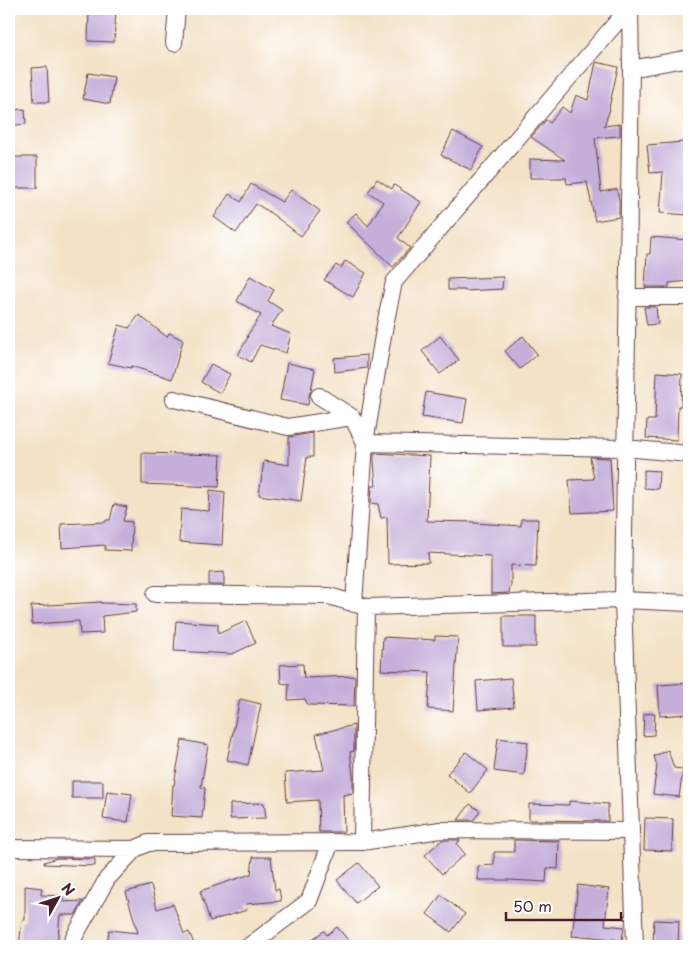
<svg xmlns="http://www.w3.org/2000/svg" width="698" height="955" viewBox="0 0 698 955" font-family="'Playpen Sans',sans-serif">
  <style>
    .building { fill: #c5afda }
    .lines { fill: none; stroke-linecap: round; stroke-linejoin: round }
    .minor-casing { stroke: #633c42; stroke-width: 18 }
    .minor { stroke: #fff; stroke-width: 16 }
  </style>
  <rect width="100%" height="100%" fill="#fff"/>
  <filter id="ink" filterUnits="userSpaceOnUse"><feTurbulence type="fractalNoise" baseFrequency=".02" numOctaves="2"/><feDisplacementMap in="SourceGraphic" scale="10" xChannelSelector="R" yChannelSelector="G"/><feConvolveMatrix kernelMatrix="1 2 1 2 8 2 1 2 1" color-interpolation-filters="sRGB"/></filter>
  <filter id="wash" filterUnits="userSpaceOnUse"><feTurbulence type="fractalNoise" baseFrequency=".0096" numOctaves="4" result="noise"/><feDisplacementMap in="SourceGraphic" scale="20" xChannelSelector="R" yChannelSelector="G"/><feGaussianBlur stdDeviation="1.12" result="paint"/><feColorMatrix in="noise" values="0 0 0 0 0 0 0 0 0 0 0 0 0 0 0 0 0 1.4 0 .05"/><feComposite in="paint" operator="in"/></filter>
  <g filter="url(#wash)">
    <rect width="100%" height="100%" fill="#f3e2c6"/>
    <g id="blocks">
      <!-- building -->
      <path class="building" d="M89,9H116L114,42L88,41Z
        M596,62L618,67L609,108L610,109L604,126L620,124V136L595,138L601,192L617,189L619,200V217L595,221L587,182L567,184L566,178H530V159L565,160L531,137L546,120L550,123L562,107L570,113L576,95L588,100Z
        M47,67L49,102H34L32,68Z
        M88,73L114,77L110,104L83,99Z
        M25,109L26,124L9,126V110Z
        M453,131L483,147L471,170L441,155Z
        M684,142L687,169L689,168V215L660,213L663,172L650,173L647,145Z
        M9,157H37V188H9Z
        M377,179L392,189L394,185L421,202L398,238L410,248L393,267L346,222L356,213L368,226L383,202L368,192Z
        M251,184L282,202L291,190L320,211L301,236L268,211L256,204L236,233L214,217L229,194L241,202Z
        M651,237L688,240L687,266H689V281L669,283V287H645L647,254H650Z
        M345,261L366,273L353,297L324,280L336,265L341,268Z
        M250,276L274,290L268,301L282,310L271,326L291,334L286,353L260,345L251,362L238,355L248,337L247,336L261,315L237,301Z
        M503,277L502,289L465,291V290H448V279Z
        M644,307H656L658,324L647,325Z
        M139,315L167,337L169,333L183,340L172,379L131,366V368L108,363L119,325L129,328Z
        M440,336L459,360L440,374L422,351Z
        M523,336L537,354L520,369L505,351Z
        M367,355V368L335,372L334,358Z
        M287,363L315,369L311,390L309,395L308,405L280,400Z
        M211,364L230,374L220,393L201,382Z
        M657,372L682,374L681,406H678L677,440L646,438L647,420H655Z
        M426,392L467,399L463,423L422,417Z
        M313,433V457H307L301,501L259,495L264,461L289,465V437Z
        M142,453L221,455L219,487L142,484Z
        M374,453L430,456L427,521L474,522V523L521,526V519H538L536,566L511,565V586H510L509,593L491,594V556L428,553L429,563L388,564L387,517L381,518L378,504L371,503L372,486H376L374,461Z
        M590,457L610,458L613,511L572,513L569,480L594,479Z
        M644,470L659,471L658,489L644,488Z
        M210,490L225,492L222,545L179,542L181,509L209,511Z
        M114,504L127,507L123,521L132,522L131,551L105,550V545L62,548L61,524L106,522V520H110Z
        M224,572V585H209V573Z
        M101,602V603L136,604V612L102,616L103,633L80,634L79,621L32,624L31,606Z
        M503,616H536V647H503Z
        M176,621L218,624V634L246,621L256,643L232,654L174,651Z
        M435,636L458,637L453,711L428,709L430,672L381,670L383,637L435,640Z
        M303,664L304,678L355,676L354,706L308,705L305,699L288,700L289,684L281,683L280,665Z
        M511,678L514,707L478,710L476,681Z
        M689,683V714L660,716L658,685Z
        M240,699L261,704L248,765L227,760Z
        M655,713L654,735L643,736L644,714Z
        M354,725V751L350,752L353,776V793L343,795L344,832H319L318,800L287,802L285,773L324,770L316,734Z
        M498,738L528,742L524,775L494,771Z
        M182,740L208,745L201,787L205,788L202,818L171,816L173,785H174Z
        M668,750L674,768L683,769L679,797L653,794L657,766L654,756Z
        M466,752L488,770L470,793L447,774Z
        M72,781H103V798H72Z
        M107,791L132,794L128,822L103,819Z
        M569,801L608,804V821L529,820V804L569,805Z
        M264,803L266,818L230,819V804Z
        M470,804L480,811L474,820H458Z
        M645,818L673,819L672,851L644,850Z
        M442,840H460L457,844L465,854L442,874L425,855Z
        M514,840L559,841L558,869L547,868L546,882L509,880H478V866L494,865V852H514Z
        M253,857H271L275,890L279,889L281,901L246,904L247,910L210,921L200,891L251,874Z
        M57,858L95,859V866L44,864V862Z
        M359,863L378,886L356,903L337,880Z
        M151,885L157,909L173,904L184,934L189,932L195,946H107L109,930L138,933L126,892Z
        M578,885L609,889L605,925L624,927L622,940L583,936V937L572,936Z
        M25,886L42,888L41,895L63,896V902L83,901L75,915H60L57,946H19L22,920H25Z
        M441,895L465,914L451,932L427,914Z
        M654,920L679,921L678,945L653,944Z
        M337,927L353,946H303L324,931L327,935Z"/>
    </g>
  </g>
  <g filter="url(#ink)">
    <use href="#blocks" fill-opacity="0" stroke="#633c42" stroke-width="1"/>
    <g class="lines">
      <!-- minor casing -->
      <g class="minor-casing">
        <path id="minor" d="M628,9L394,282L384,330L365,443L625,448L689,454
          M630,9L631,69L623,600L635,946
          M174,43L177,9
          M631,69L689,58
          M627,297H689
          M319,396L352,417L365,443L354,604
          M174,399L288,427L352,417
          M155,594L329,596L366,607L623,600L689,603
          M362,842L366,607
          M9,848L135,849
          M69,946L107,879L135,849L148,843L362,842L440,830L631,831
          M249,946L309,901L331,842"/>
      </g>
      <!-- minor -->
      <use href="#minor" class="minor"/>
    </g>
  </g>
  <!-- margin -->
  <rect width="698" height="955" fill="none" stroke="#fff" stroke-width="30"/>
  <!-- north arrow -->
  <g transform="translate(58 898) rotate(50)" stroke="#ffffff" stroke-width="4" paint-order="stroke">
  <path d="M0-4L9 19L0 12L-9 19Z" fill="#4a1f2b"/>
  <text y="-8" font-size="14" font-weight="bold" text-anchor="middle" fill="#4a1f2b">N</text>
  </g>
  <!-- scale -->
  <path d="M506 912v8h115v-8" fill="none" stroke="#4a1f2b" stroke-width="2.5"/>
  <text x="513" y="912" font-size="15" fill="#4a1f2b" stroke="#ffffff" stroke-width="4" paint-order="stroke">50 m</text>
</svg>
